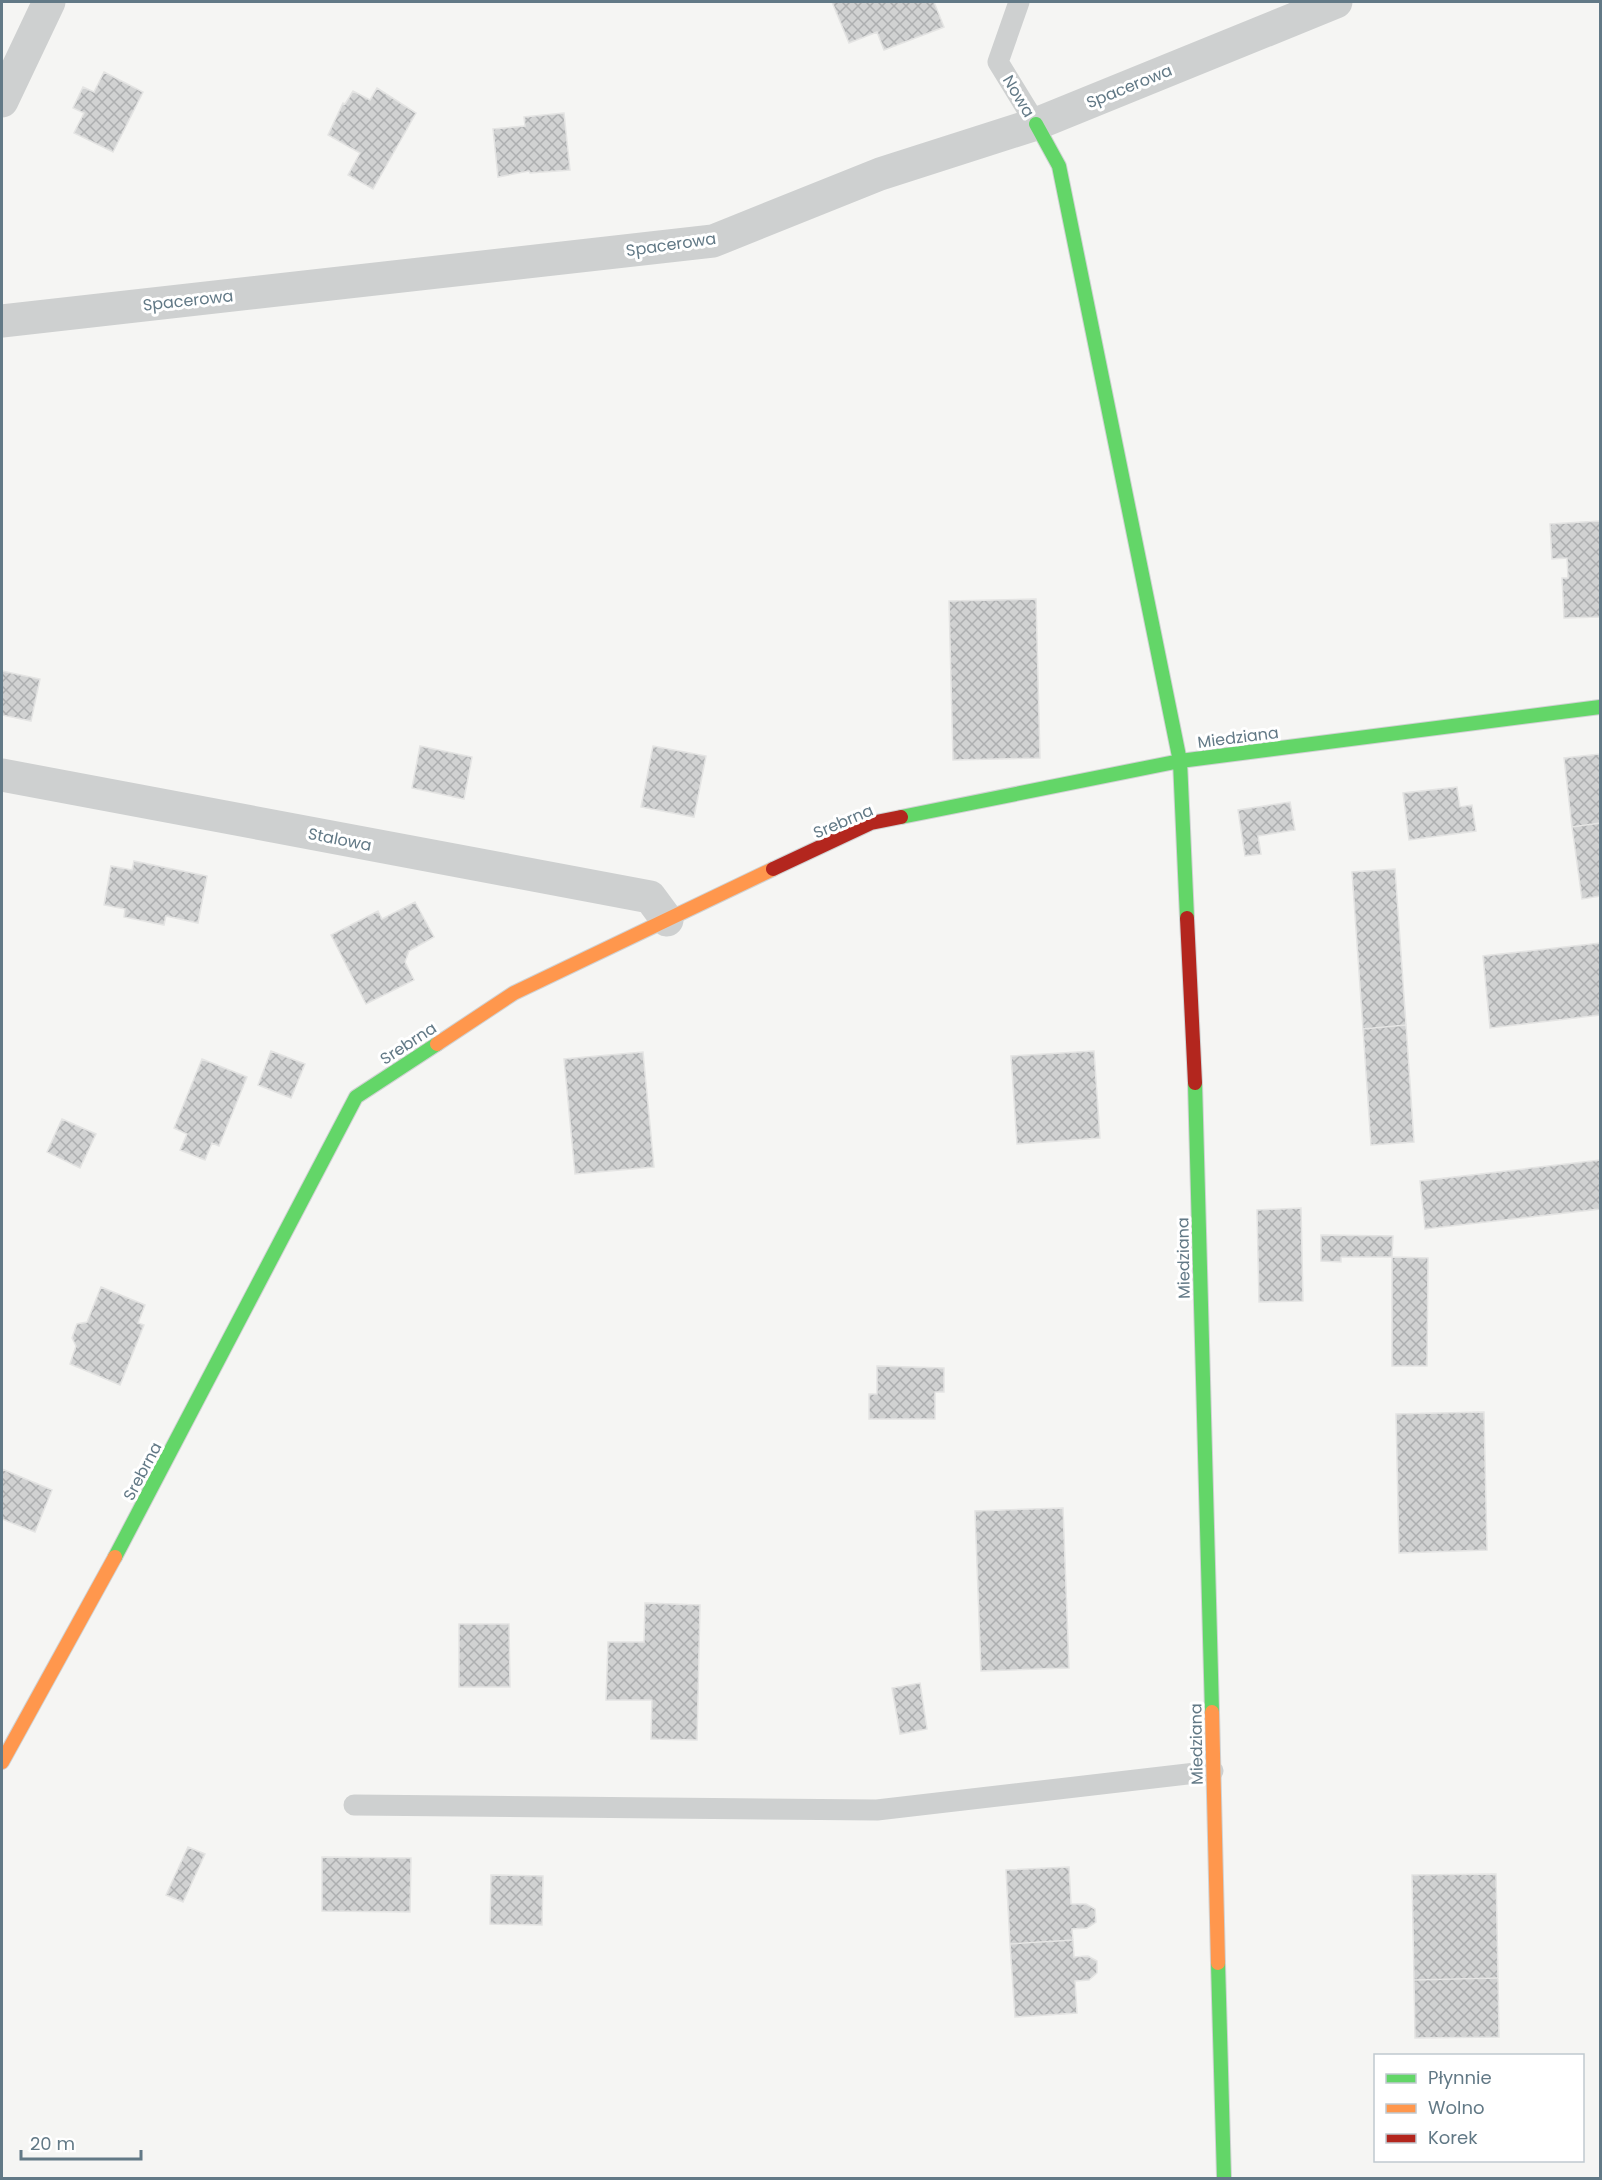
<svg xmlns="http://www.w3.org/2000/svg" width="1602" height="2180" viewBox="0 0 1602 2180" font-family="Poppins,sans-serif">
  <style>
    .building { fill: url(#building-cross-hatch); stroke: #e4e4e3; stroke-width: 1.5 }
    .lines { fill: none; stroke-linecap: round; stroke-linejoin: round }
    .fast-casing { stroke: #d0d2d3; stroke-width: 16 }
    .slow-casing { stroke: #d0d2d3; stroke-width: 16 }
    .jam-casing { stroke: #d0d2d3; stroke-width: 16 }
    .lane { stroke: #ced0d0; stroke-width: 21 }
    .street { stroke: #ced0d0; stroke-width: 33 }
    .fast { stroke: #63d668; stroke-width: 14 }
    .slow { stroke: #ff974d; stroke-width: 14 }
    .jam { stroke: #b3261e; stroke-width: 14 }
    .labels { text-anchor: middle; stroke-width: 6; stroke-linejoin: round; paint-order: stroke }
    .street-label { font-size: 16px; fill: #627986; stroke: #fff }
  </style>
  <defs>
    <pattern id="building-cross-hatch" width="8" height="8" patternUnits="userSpaceOnUse" patternTransform="scale(1.5)"><rect width="8" height="8" fill="#d1d2d2"/><path d="M0 0l8 8M0 8l8-8" fill="none" stroke="#adafb0"/></pattern>
  </defs>
  <rect width="100%" height="100%" fill="#f5f5f3"/>
  <!-- building -->
  <path class="building" d="M832,2H934L944,27L884,50L877,32L849,43Z
    M104,72L143,92L113,152L74,133L84,113L73,108L83,87L94,92Z
    M377,88L416,113L373,189L348,175L360,153L328,135L343,103L345,104L353,91L370,100Z
    M564,113L570,170L530,173L529,171L498,177L493,129L525,126L524,117Z
    M1600,521V617L1564,618L1562,578H1568L1567,558L1552,559L1550,524Z
    M1036,599L1040,758L953,760L949,601Z
    M2,671L40,679L31,721L2,715Z
    M420,746L472,757L464,799L412,788Z
    M653,746L706,756L694,817L641,807Z
    M1600,754V823L1572,827L1564,758Z
    M1457,787L1460,807L1472,805L1476,831L1409,840L1403,793Z
    M1290,802L1295,830L1258,836L1261,854L1245,856L1238,810Z
    M1600,823V896L1582,899L1572,827Z
    M134,861L207,876L198,923L166,916L164,925L124,917L125,909L104,905L111,866L132,870Z
    M1395,869L1406,1025L1363,1029L1352,872Z
    M415,902L434,937L409,951L405,962L414,980L366,1004L331,935L378,911L382,919Z
    M1600,943V1015L1490,1028L1483,956Z
    M1406,1025L1414,1142L1371,1145L1363,1029Z
    M271,1051L305,1064L291,1098L258,1085Z
    M1094,1051L1100,1138L1017,1144L1011,1056Z
    M643,1052L654,1167L575,1174L564,1059Z
    M202,1059L247,1077L219,1146L212,1143L205,1160L180,1150L187,1134L174,1128Z
    M62,1119L96,1134L80,1168L47,1152Z
    M1600,1160V1209L1425,1229L1420,1181Z
    M1301,1208L1303,1301L1259,1302L1257,1210Z
    M1321,1235L1393,1236L1392,1257H1341V1262L1321,1261Z
    M1392,1257L1428,1258L1427,1366H1392Z
    M101,1287L145,1305L138,1323L144,1325L120,1385L70,1364L76,1346L72,1338L77,1324L87,1322Z
    M877,1366L944,1368V1392H935V1419H869V1394H877Z
    M1484,1412L1487,1550L1399,1553L1396,1414Z
    M2,1469L52,1490L35,1532L2,1519Z
    M1063,1508L1069,1668L981,1671L975,1511Z
    M645,1603L700,1605L697,1740L651,1739L652,1700H606L608,1642H644Z
    M459,1624H509L510,1687H459Z
    M920,1683L927,1729L900,1734L892,1688Z
    M188,1847L205,1854L183,1902L166,1895Z
    M322,1857L411,1858L410,1912L322,1911Z
    M1069,1867L1071,1904H1086L1095,1909L1096,1922L1087,1928L1072,1929L1073,1940L1010,1944L1006,1870Z
    M1496,1874L1498,1978L1414,1980L1412,1875Z
    M491,1875L543,1876L542,1925L490,1924Z
    M1073,1940L1074,1957L1088,1956L1097,1961V1973L1089,1980L1075,1981L1077,2013L1015,2017L1010,1944Z
    M1498,1978L1499,2037L1415,2038L1414,1980Z"/>
  <g class="lines">
    <!-- fast casing -->
    <g class="fast-casing">
      <path id="fast" d="M1036,124L1059,166L1180,761L1187,918
        M901,817L1180,761L1600,707
        M1195,1083L1212,1712
        M115,1557L356,1097L437,1044
        M1218,1963L1224,2178"/>
    </g>
    <!-- slow casing -->
    <g class="slow-casing">
      <path id="slow" d="M437,1044L514,993L773,869
        M1212,1712L1218,1963
        M2,1762L115,1557"/>
    </g>
    <!-- jam casing -->
    <g class="jam-casing">
      <path id="jam" d="M773,869L871,823L901,817
        M1187,918L1195,1083"/>
    </g>
    <!-- lane -->
    <path class="lane" d="M1019,2L998,62L1036,124
      M354,1805L877,1810L1213,1771"/>
    <!-- street -->
    <path class="street" d="M2,101L49,2
      M2,321L713,241L880,174L1036,124L1336,2
      M2,775L650,897L667,920"/>
    <!-- fast -->
    <use href="#fast" class="fast"/>
    <!-- slow -->
    <use href="#slow" class="slow"/>
    <!-- jam -->
    <use href="#jam" class="jam"/>
  </g>
  <g class="labels">
    <!-- street labels -->
    <g class="street-label">
      <text transform="translate(1129 86) rotate(-22)" y="6">Spacerowa</text>
      <text transform="translate(1019 96) rotate(59)" y="6">Nowa</text>
      <text transform="translate(671 244) rotate(-8)" y="6">Spacerowa</text>
      <text transform="translate(188 300) rotate(-6)" y="6">Spacerowa</text>
      <text transform="translate(1238 737) rotate(-7)" y="6">Miedziana</text>
      <text transform="translate(843 821) rotate(-23)" y="6">Srebrna</text>
      <text transform="translate(340 839) rotate(11)" y="6">Stalowa</text>
      <text transform="translate(408 1043) rotate(-33)" y="6">Srebrna</text>
      <text transform="translate(1183 1258) rotate(-91)" y="6">Miedziana</text>
      <text transform="translate(142 1471) rotate(-62)" y="6">Srebrna</text>
      <text transform="translate(1196 1744) rotate(-91)" y="6">Miedziana</text>
    </g>
  </g>
  <!-- border -->
  <rect width="1602" height="2180" fill="none" stroke="#627986" stroke-width="6"/>
  <!-- legend -->
  <rect x="1374" y="2054" width="210" height="108" fill="#ffffff" stroke="#c0c9cf" stroke-width="1.5"/>
  <rect x="1386" y="2074" width="30" height="9" fill="#63d668" stroke="#c0c9cf" stroke-width="1.5"/>
  <text x="1428" y="2084" font-size="18" fill="#627986">Płynnie</text>
  <rect x="1386" y="2104" width="30" height="9" fill="#ff974d" stroke="#c0c9cf" stroke-width="1.5"/>
  <text x="1428" y="2114" font-size="18" fill="#627986">Wolno</text>
  <rect x="1386" y="2134" width="30" height="9" fill="#b3261e" stroke="#c0c9cf" stroke-width="1.5"/>
  <text x="1428" y="2144" font-size="18" fill="#627986">Korek</text>
  <!-- scale -->
  <path d="M21 2150v9h120v-9" fill="none" stroke="#627986" stroke-width="3"/>
  <text x="30" y="2150" font-size="18" fill="#627986" stroke="#ffffff" stroke-width="4.5" paint-order="stroke">20 m</text>
</svg>
